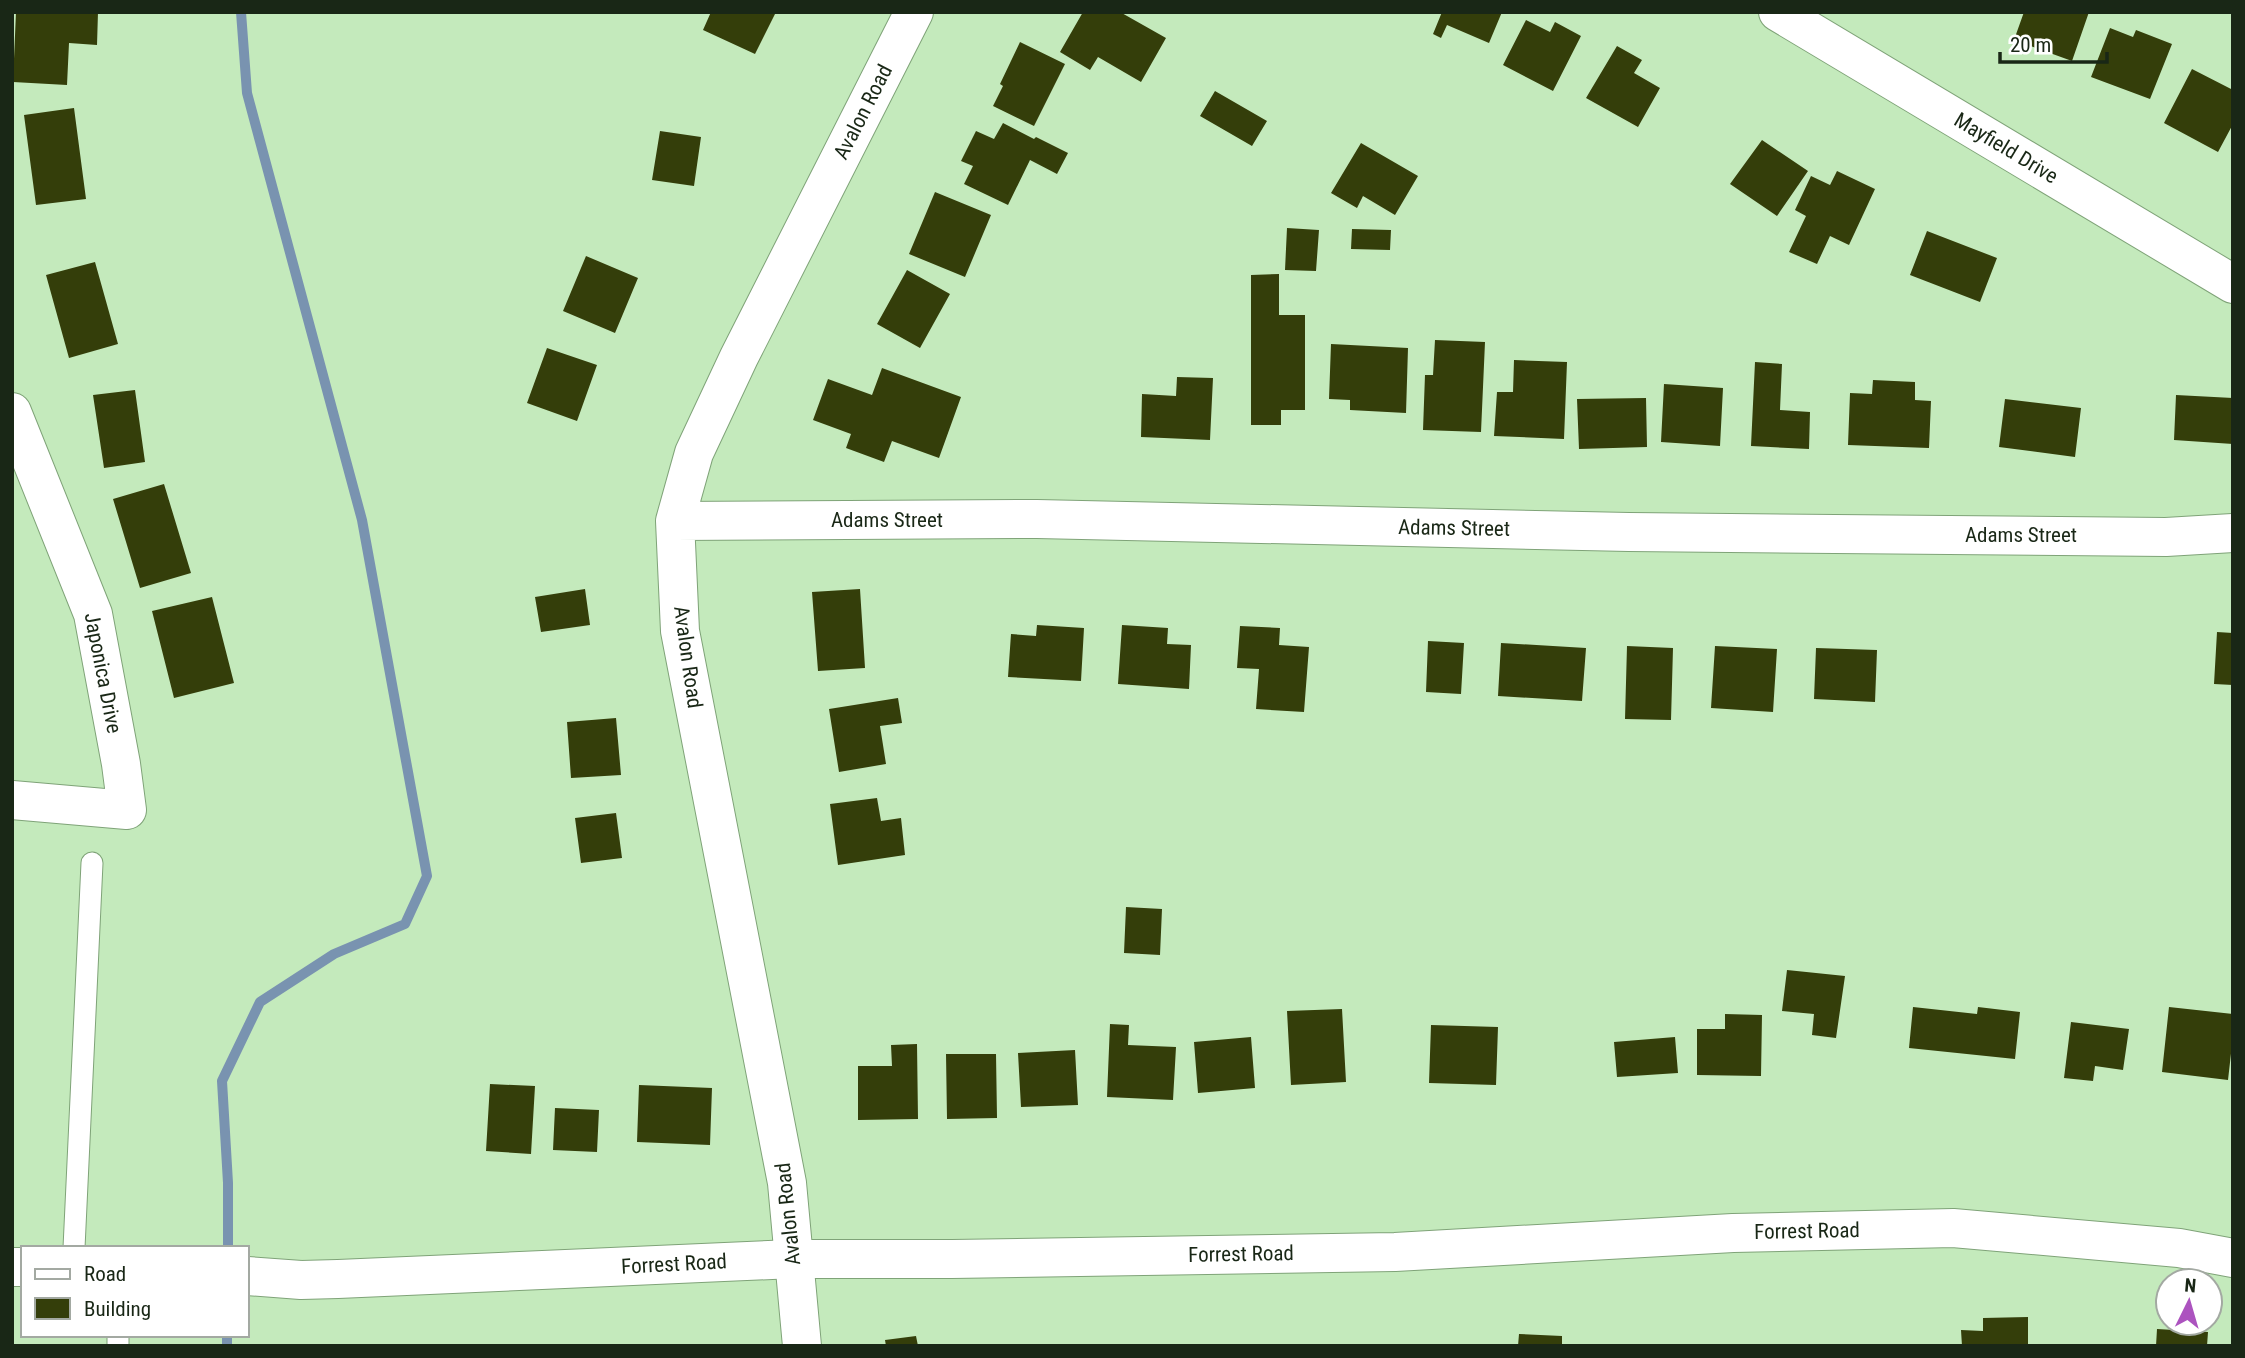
<svg xmlns="http://www.w3.org/2000/svg" width="2245" height="1358" viewBox="0 0 2245 1358" font-family="'Roboto Condensed',sans-serif">
  <style>
    .lines { fill: none; stroke-linecap: round; stroke-linejoin: round }
    .stream { stroke: #7993b0; stroke-width: 10 }
    .building { fill: #343e0a }
    .service-casing { stroke: #7fa378; stroke-width: 23 }
    .minor-casing { stroke: #7fa378; stroke-width: 40 }
    .secondary-casing { stroke: #7fa378; stroke-width: 40 }
    .service { stroke: #fff; stroke-width: 21 }
    .minor { stroke: #fff; stroke-width: 38 }
    .secondary { stroke: #fff; stroke-width: 38 }
    .labels { text-anchor: middle; stroke-width: 7; stroke-linejoin: round; paint-order: stroke }
    .street-label { font-size: 21px; fill: #192716; stroke: #fff }
  </style>
  <rect width="100%" height="100%" fill="#c4eabc"/>
  <g class="lines">
    <!-- stream -->
    <path class="stream" d="M228,1248V1183L222,1081L260,1002L334,954L405,924L427,876L362,520L247,93L241,12
      M227,1346V1335"/>
  </g>
  <!-- building -->
  <path class="building" d="M16,12H98L97,45L69,43L67,85L13,82Z
    M711,12H776L755,54L703,30Z
    M1083,12H1120L1166,38L1141,82L1098,57L1090,70L1060,52Z
    M1442,12H1502L1489,43L1447,25L1441,38L1433,34Z
    M2024,12H2089L2072,61L2014,40Z
    M1526,20L1550,32L1555,22L1581,36L1553,91L1503,65Z
    M2110,28L2133,37L2136,30L2172,44L2150,99L2091,77Z
    M1020,42L1065,64L1034,126L993,106L1003,86L1000,84Z
    M1617,46L1642,60L1634,73L1660,88L1638,127L1586,98Z
    M2192,69L2233,90V124L2218,152L2164,123Z
    M1215,91L1267,121L1252,146L1200,116Z
    M74,108L86,199L36,205L24,115Z
    M1003,123L1034,139L1036,137L1068,153L1057,174L1030,160L1008,205L964,184L973,166L961,161L976,131L994,139Z
    M660,131L701,137L694,186L652,180Z
    M1762,140L1808,171L1777,216L1730,184Z
    M1361,143L1418,176L1395,215L1363,196L1357,208L1331,193Z
    M1837,171L1875,189L1849,245L1830,236L1817,264L1789,252L1806,216L1795,210L1811,176L1830,185Z
    M935,192L991,215L965,277L909,254Z
    M1287,228L1319,230L1316,271L1285,270Z
    M1352,229L1391,230L1390,250L1351,249Z
    M1927,231L1997,258L1980,302L1910,275Z
    M586,256L638,278L615,333L563,311Z
    M95,262L118,344L69,358L46,275Z
    M907,270L950,294L920,348L877,324Z
    M1279,274V315H1305V410H1281V425H1251V275Z
    M1435,340L1485,342L1481,432L1423,430L1425,375H1433Z
    M1331,344L1408,348L1406,413L1350,410V400L1329,399Z
    M547,348L597,365L577,421L527,403Z
    M1514,360L1567,362L1564,439L1494,436L1497,392H1513Z
    M1755,362L1782,364L1780,410L1810,412L1809,449L1751,446Z
    M882,368L961,397L939,458L892,441L884,462L846,448L851,434L813,420L828,379L872,395Z
    M1177,377L1213,378L1210,440L1141,437L1142,394L1176,396Z
    M1873,380L1915,382V400L1931,401L1929,448L1848,445L1850,393L1872,394Z
    M1664,384L1723,388L1720,446L1661,442Z
    M135,390L145,462L104,468L93,395Z
    M2176,395L2233,398V444L2174,440Z
    M1646,398L1647,447L1579,449L1577,399Z
    M2005,399L2081,408L2075,457L1999,447Z
    M164,484L191,573L140,588L113,499Z
    M585,589L590,625L541,632L535,597Z
    M860,589L865,668L818,671L812,592Z
    M212,597L234,683L174,698L152,611Z
    M1037,625L1084,628L1081,681L1008,677L1011,634L1036,636Z
    M1122,625L1168,628L1167,644L1191,645L1189,689L1118,684Z
    M1240,626L1280,628L1279,645L1309,647L1304,712L1256,709L1259,669L1237,668Z
    M2217,632L2233,633V685L2214,684Z
    M1428,641L1464,643L1461,694L1426,692Z
    M1501,643L1586,648L1582,701L1498,696Z
    M1627,646L1673,648L1671,720L1625,719Z
    M1715,646L1777,649L1773,712L1711,708Z
    M1816,648L1877,650L1875,702L1814,699Z
    M898,698L902,723L880,726L886,764L839,772L829,709Z
    M616,718L621,775L571,778L567,722Z
    M877,798L881,821L901,818L905,855L838,865L830,804Z
    M616,813L622,858L581,863L575,818Z
    M1126,907L1162,909L1160,955L1124,953Z
    M1787,970L1845,976L1836,1038L1812,1035L1814,1014L1782,1011Z
    M1913,1007L1977,1014L1978,1007L2020,1012L2015,1059L1909,1048Z
    M2169,1007L2233,1014V1036L2228,1080L2162,1072Z
    M1342,1009L1346,1082L1291,1085L1287,1011Z
    M1725,1014L1762,1015L1761,1076L1697,1075V1029H1725Z
    M2071,1022L2129,1029L2123,1070L2095,1066L2093,1081L2064,1078Z
    M1110,1024L1129,1025L1128,1045L1176,1047L1173,1100L1107,1097Z
    M1431,1025L1498,1027L1496,1085L1429,1083Z
    M1251,1037L1255,1088L1198,1093L1194,1042Z
    M1675,1037L1678,1073L1617,1077L1614,1042Z
    M917,1044L918,1119L858,1120V1066H892L891,1045Z
    M1075,1050L1078,1105L1021,1107L1018,1053Z
    M946,1054H996L997,1118L947,1119Z
    M490,1084L535,1086L531,1154L486,1151Z
    M639,1085L712,1088L710,1145L637,1142Z
    M555,1108L599,1110L597,1152L553,1150Z
    M2028,1317V1346H1962L1961,1330L1983,1331V1318Z
    M2157,1329L2208,1332L2207,1346H2156Z
    M1519,1334L1562,1336V1346H1518Z
    M916,1336L918,1346H886L885,1340Z"/>
  <g class="lines">
    <!-- service casing -->
    <g class="service-casing">
      <path id="service" d="M74,1248L92,863
        M118,1346V1335"/>
    </g>
    <!-- minor casing -->
    <g class="minor-casing">
      <path id="minor" d="M1778,12L2233,284
        M12,412L93,614L121,764L127,810L12,800
        M675,521L1037,519L1629,532L2166,537L2233,533
        M802,1346L787,1183L680,631L675,521L694,453L739,357L914,12"/>
    </g>
    <!-- secondary casing -->
    <g class="secondary-casing">
      <path id="secondary" d="M12,1267H23
        M247,1276L301,1280L338,1279L793,1259H952L1395,1252L1733,1233L1953,1228L2179,1248L2233,1258"/>
    </g>
    <!-- service -->
    <use href="#service" class="service"/>
    <!-- minor -->
    <use href="#minor" class="minor"/>
    <!-- secondary -->
    <use href="#secondary" class="secondary"/>
  </g>
  <g class="labels">
    <!-- street labels -->
    <g class="street-label">
      <text transform="translate(863 112) rotate(-63)" y="7">Avalon Road</text>
      <text transform="translate(2006 148) rotate(31)" y="7">Mayfield Drive</text>
      <text x="887" y="527">Adams Street</text>
      <text transform="translate(1454 528) rotate(1)" y="7">Adams Street</text>
      <text x="2021" y="542">Adams Street</text>
      <text transform="translate(688 657) rotate(82)" y="7">Avalon Road</text>
      <text transform="translate(103 673) rotate(79)" y="7">Japonica Drive</text>
      <text transform="translate(788 1214) rotate(-96)" y="7">Avalon Road</text>
      <text transform="translate(1807 1231) rotate(-1)" y="7">Forrest Road</text>
      <text transform="translate(1241 1254) rotate(-1)" y="7">Forrest Road</text>
      <text transform="translate(674 1264) rotate(-3)" y="7">Forrest Road</text>
    </g>
  </g>
  <!-- border -->
  <rect width="2245" height="1358" fill="none" stroke="#192716" stroke-width="28"/>
  <!-- legend -->
  <rect x="21" y="1246" width="228" height="91" fill="#ffffff" stroke="#a3a9a2" stroke-width="2"/>
  <rect x="35" y="1269" width="35" height="10" fill="#ffffff" stroke="#a3a9a2" stroke-width="2"/>
  <text x="84" y="1281" font-size="21" fill="#192716">Road</text>
  <rect x="35" y="1298" width="35" height="21" fill="#343e0a" stroke="#a3a9a2" stroke-width="2"/>
  <text x="84" y="1316" font-size="21" fill="#192716">Building</text>
  <!-- north arrow -->
  <g transform="translate(2189 1302) rotate(5)"><circle r="33" fill="#ffffff" stroke="#a3a9a2" stroke-width="2"/>
  <path d="M0-5L12 26L0 18L-12 26Z" fill="#ac53bf"/>
  <text y="-10" font-size="19" font-weight="bold" text-anchor="middle" fill="#192716">N</text>
  </g>
  <!-- scale -->
  <path d="M2000 52v10h107v-10" fill="none" stroke="#192716" stroke-width="3.5"/>
  <text x="2010" y="52" font-size="21" fill="#192716" stroke="#ffffff" stroke-width="5" paint-order="stroke">20 m</text>
</svg>
